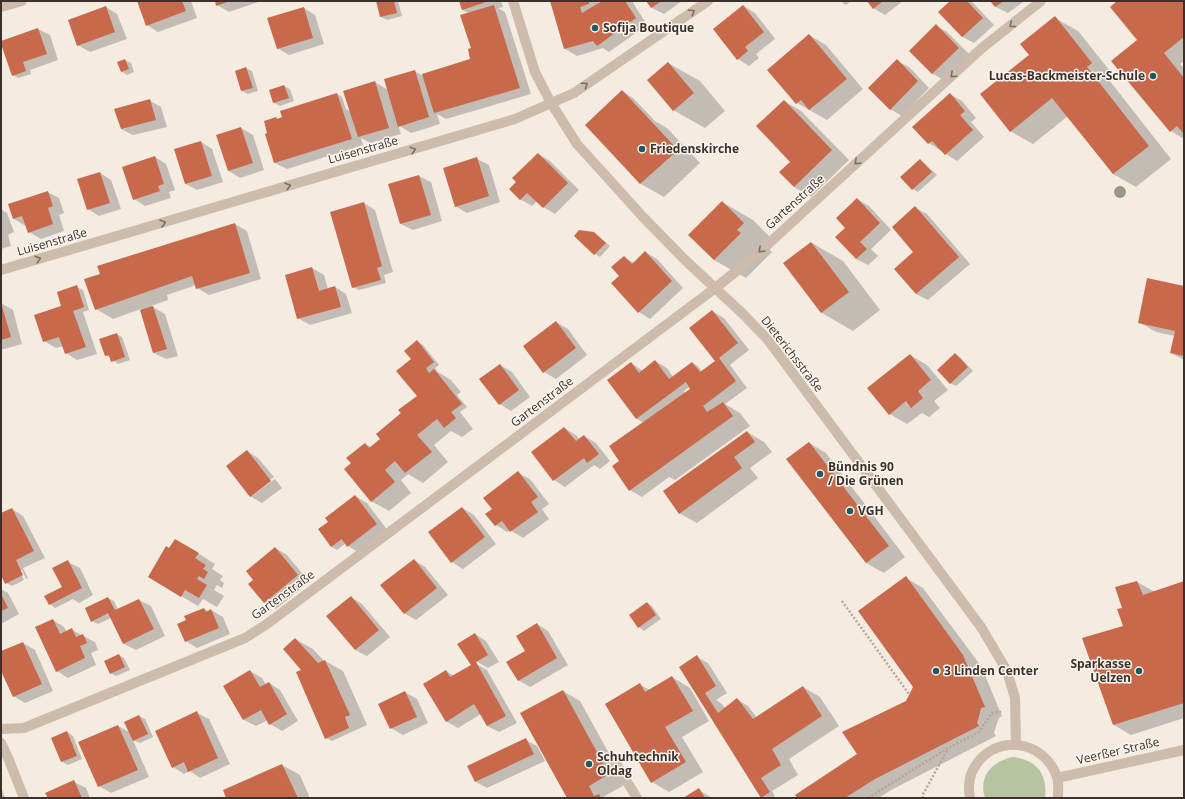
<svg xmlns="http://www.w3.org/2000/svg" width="1185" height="799" viewBox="0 0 1185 799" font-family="'Open Sans',sans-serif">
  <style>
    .green { fill: #b8c4a0 }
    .shadow { fill: #0003; fill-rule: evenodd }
    .building { fill: #c8694b }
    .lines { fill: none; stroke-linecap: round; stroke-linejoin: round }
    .path { stroke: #b9a596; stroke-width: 2.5; stroke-dasharray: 2 2; stroke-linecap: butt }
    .service { stroke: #cdbbac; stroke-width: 10 }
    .minor { stroke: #cdbbac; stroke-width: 10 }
    .tree { fill: #969b7f }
    .oneway { stroke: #7d6f65 }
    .poi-dot { fill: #1f5a5e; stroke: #fbf5ee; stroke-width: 1.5 }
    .labels { text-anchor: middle; stroke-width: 3; stroke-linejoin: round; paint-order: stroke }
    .poi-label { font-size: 12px; font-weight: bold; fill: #3b302b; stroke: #fbf5ee; text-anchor: start }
    .street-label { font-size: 12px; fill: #3b302b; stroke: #fbf5ee }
  </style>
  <rect width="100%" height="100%" fill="#f4ebe1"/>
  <!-- green -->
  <path class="green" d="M1012,757C1036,759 1048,774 1045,798H985C978,776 992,762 1012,757Z"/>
  <!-- shadow -->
  <path class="shadow" d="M138,1H191L197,18L158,32L147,25Z
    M216,1H261L229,12L217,5Z
    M377,1H398L402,16L387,20L381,17Z
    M460,1H501L503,7L498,8L505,12L531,94L446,119L437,114L440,124L411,133L398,125L401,134L370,143L361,138L363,145L287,169L275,163L276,118L278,120L337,94L342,97L346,109L350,111L375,82L388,90L414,71L423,76L471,60L472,49L469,13L462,10Z
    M551,1H598L599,4L604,1H632L647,25L609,52L603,48L577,56L565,49Z
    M647,1H682L664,14L652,8Z
    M840,1H851L846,5Z
    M868,1H903L885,15L873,8Z
    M951,1H971L994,25L974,43L963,37L939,12Z
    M992,1H1023V2L1008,13L996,7Z
    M1119,1H1184V61L1180,64L1184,68V139L1171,131L1138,40Z
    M744,6L755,13L775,39L756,54L759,58L749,66L738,59Z
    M106,7L117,14L127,39L90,52L78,45Z
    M304,8L315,15L324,44L289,55L277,48Z
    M1055,18L1078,31L1114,76L1109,80L1171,159L1136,187L1113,174L1068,116L1033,144L1010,131L1031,55Z
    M936,26L947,32L970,55L944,80L933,74L910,51Z
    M38,29L50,35L58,60L30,70L31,74L18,78L13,75Z
    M809,35L826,45L863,89L827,120L797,103Z
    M125,60L131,63L134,72L127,75L121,71Z
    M897,61L909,67L929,88L902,116L890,109Z
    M668,63L700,81L725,111L705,128L673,110Z
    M246,68L252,71L258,91L248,94L242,91L236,71Z
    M284,86L290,89L294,101L280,106L274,103Z
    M622,91L633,98L655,121L667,128L700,163L664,197L641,184L586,125Z
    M950,94L962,101L976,118L971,122L984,137L957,161L929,143Z
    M149,100L161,107L167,127L133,135L121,129Z
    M784,101L801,111L849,160L811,197L794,187Z
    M241,128L253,135L264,170L240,178L229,171L217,136Z
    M201,142L212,149L223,182L197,190L186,184Z
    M538,154L550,161L579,190L555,214L543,207L537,201L532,206L520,199L517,182Z
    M155,157L166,164L175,190L169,192L171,198L145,206L134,199Z
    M477,159L489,165L500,202L467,213L455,206Z
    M920,160L925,164L937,175L918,192L913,189Z
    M100,173L111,180L121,209L99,216L88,209Z
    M419,176L431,182L442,221L413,230L401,224L389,185Z
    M47,192L59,198L64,213L59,215L64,231L41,239L29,232L26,226L14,219L9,205Z
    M857,199L869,206L891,230L871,249L878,256L868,265L856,259L847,228Z
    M722,202L753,220L775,242L768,248L772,252L746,278L714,260L689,235Z
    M364,203L375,210L393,272L384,275L386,283L359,290L353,287Z
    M916,208L927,214L970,264L928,300L916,294L895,269L915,252Z
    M1,209L7,213L14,232L8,235L11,246L1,249Z
    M235,224L247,231L261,279L209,295L197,288L196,285L167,295L168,300L151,306L165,314L178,356L166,359L154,353L141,309L113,319L96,309L101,274Z
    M594,233L610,246L600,257L595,254Z
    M812,243L843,261L880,310L853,331L822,313L785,263Z
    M645,252L657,259L683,288L650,319L639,312L621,276L624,257L634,263Z
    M312,268L324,275L328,289L335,287L346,294L352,313L310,325L298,318Z
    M77,287L83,290L89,310L83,312L97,354L77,360L66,353L63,346L56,348L44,341L64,306Z
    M1184,287V360L1171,353L1175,336L1156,332L1139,322Z
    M1,303L13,310L22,344L1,350Z
    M712,311L724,318L749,350L730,365L747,388L725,404L740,413L750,426L675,480L669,477L642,497L630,490L620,461L644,423L637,419L608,381L631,363L643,371L655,361L667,368L673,377L692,363L698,366L702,372L716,361ZM690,386V390L685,393L684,391Z
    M556,322L568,329L587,355L556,379L544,372L524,346Z
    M116,334L122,337L130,360L118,364L106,355Z
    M417,341L423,345L439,365L435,368L438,372L451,380L461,392L457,395L467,407L460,412L473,429L462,437L451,431L434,445L448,462L423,483L408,474L401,480L411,493L389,511L371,501L352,463L365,444L371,447L381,439L418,396L412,359Z
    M910,355L927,365L948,390L934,401L940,408L929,417L922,413L907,424L890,414L869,388Z
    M956,355L961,358L973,371L956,386L950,383Z
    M500,365L512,372L530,397L511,411L500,404Z
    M564,428L576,435L580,440L584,436L596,443L610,461L600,469L594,465L565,487L554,480Z
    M747,432L764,442L772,452L750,468L758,478L697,523L679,513Z
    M809,443L826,453L905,557L884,573L866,563L788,459Z
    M247,451L258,458L274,477L253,493V495L275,479L282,488L262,503L250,496Z
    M518,473L530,479L549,504L542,509L549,519L523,538L510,530L507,532L496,525L493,509Z
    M355,496L367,503L388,531L360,553L348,546L346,543L337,550L332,547L330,522Z
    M462,508L474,515L496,544L463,569L452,562Z
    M12,509L23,516L45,558L23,568L28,578L26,579L22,570H19L24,580L12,586L6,583L1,573V514Z
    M275,548L287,555L309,582L276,609L264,602Z
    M170,550H193L215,564L212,569L223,576L220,580L224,583L222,588L217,585L214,590L224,596L217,607L203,599L198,606L181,596Z
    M414,560L425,567L448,595L416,620L404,613Z
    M68,562L80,568L93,595L79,603L73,599L55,608L50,604L63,588Z
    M906,578L923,588L981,666L1002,716L999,718L996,726L994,733L996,736L893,789L878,798H798L858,754L907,701L914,686Z
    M1137,582L1155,592L1184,582V718L1131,735L1114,725L1124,626L1123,608Z
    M1,589L8,593L19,614L1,624Z
    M351,597L362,604L390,637L367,656L355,650Z
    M108,598L114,601L118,610L139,600L151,606L165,636L136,650L124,644L111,618L98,624L92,621Z
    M647,603L652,606L661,619L644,631L639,627Z
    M204,609L208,611L211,610L223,617L230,634L197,648L186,641L187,621Z
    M53,620L64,627L67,632L72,630L95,642L98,650L91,653L96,665L68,678L57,671Z
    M537,624L548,631L568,665L530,687L518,680L526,652Z
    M475,634L486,641L499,662L488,668L476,661V664L487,670L517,723L499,732L487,726L481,714L458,728L447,722L446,671L454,676L472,666Z
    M295,639L313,649L324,661H325L343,671L367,725L332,741L326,738Z
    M23,643L35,650L53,691L25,703L13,696L1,668V652Z
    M119,655L124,658L130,670L116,676L111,673Z
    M697,657L708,663L727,693L716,700L722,704L725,708L737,699L748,706L757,718L803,687L820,697L839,726L789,759L798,775L772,791L775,796L771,798L762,797L699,696Z
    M250,671L262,678L266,685L269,683L280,690L298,721L282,731L270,724L268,720L256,726L244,720L224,686Z
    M672,677L690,688L709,721L682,737L703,772L669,792L652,782L640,685L650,690Z
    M563,691L580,701L626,784L603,797L604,798H568Z
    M405,692L417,699L428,723L403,735L391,728Z
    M197,713L209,719L230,764L200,778L190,771L184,774L173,767Z
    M139,716L145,719L153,737L140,743L133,740L149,777L111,793L99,786L118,726L131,733Z
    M67,732L73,736L82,759L68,765L62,762Z
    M526,740L537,746L545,761L487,788L476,782Z
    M282,765L300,775L310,798H227Z
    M74,782L86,788L90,798H49Z
    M1,787L5,798H1Z
    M699,790L712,798H685Z"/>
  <!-- building -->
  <path class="building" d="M137,1H182L186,11L146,26Z
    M215,1H230L216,6Z
    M376,1H394L397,13L380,17Z
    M459,1H489L462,10Z
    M550,1H589V4L580,7L582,13L602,1H625L636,18L597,46L593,41L564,49Z
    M646,1H662L651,8Z
    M867,1H883L873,9Z
    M950,1H967L983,18L962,37L938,12Z
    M990,1H1004L995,7Z
    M1117,1H1184V37L1164,53L1184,78V134L1177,126L1170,132L1111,61L1137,40L1110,7Z
    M494,5L520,88L434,113L422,74L470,59L468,49L471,48L460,15Z
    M743,5L764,32L745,47L748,51L737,60L713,29Z
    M106,6L115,32L77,46L68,20Z
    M304,7L313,38L277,49L267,18Z
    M1055,16L1092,63L1087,67L1149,146L1113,174L1052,98L1010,132L980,94L1029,55L1020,44Z
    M936,24L959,48L932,74L909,51Z
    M38,28L47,54L23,62L26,71L12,76L1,44V41Z
    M809,34L847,79L809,110L801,100L796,104L767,70Z
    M125,59L129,69L121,72L117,62Z
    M897,59L918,81L890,110L868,88Z
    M668,62L694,93L673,111L647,80Z
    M246,67L253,88L241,91L235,71Z
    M415,70L429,117L398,127L384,79Z
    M375,81L389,128L358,137L343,91Z
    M284,85L289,98L273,103L269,90Z
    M622,90L678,150L640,184L585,125Z
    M337,93L352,139L274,163L265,134L267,133L264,121L276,117L277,119L282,117L280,111Z
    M950,93L965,111L960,115L973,130L945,155L932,141L928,144L912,127Z
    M150,99L156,120L121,129L114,109Z
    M784,100L832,150L794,187L779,172L790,162L756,126Z
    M241,127L253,163L228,171L216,135Z
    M201,141L212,176L185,184L174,149Z
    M538,153L568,183L543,208L527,193L520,200L509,189L516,182L512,178Z
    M155,156L164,184L158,186L160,191L133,200L122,167Z
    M477,157L489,196L455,207L443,168Z
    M920,159L932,172L912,190L900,177Z
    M100,172L110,203L87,210L77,179Z
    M419,175L431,215L400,224L388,184Z
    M48,191L53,206L48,208L53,224L28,233L22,216L13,219L8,204Z
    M857,198L880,223L860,242L867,249L856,259L835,237L845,228L836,218Z
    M722,201L744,223L737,230L741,233L714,260L688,235Z
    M364,202L382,266L377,268L381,280L352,288L330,212Z
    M915,206L959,257L916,294L894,269L913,252L892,227Z
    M235,223L250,273L196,289L192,276L95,310L84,279L100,274L97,266Z
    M579,230L594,232L606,243L594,255L574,236Z
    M811,242L849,292L821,313L783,263Z
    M645,251L672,281L638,313L611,283L619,276L611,267L624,256L632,264Z
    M312,267L319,291L335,286L341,307L297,319L285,275Z
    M1147,278L1184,286V356L1170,353L1175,331L1138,323Z
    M77,285L84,307L73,311L86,347L65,354L59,337L43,342L34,315L61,306L57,292Z
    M1,303L11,337L1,340Z
    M153,306L167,349L153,353L140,310Z
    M712,310L738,343L719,358L736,381L703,406L707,412L723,402L733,416L629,491L612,466L619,461L609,446L690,389L686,382L636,419L607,380L631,362L639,373L655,360L669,379L692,362L700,372L715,361L689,328Z
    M556,321L576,348L543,373L523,346Z
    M117,333L125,357L111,362L109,355L105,356L99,339Z
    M417,340L434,362L426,368L429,373L434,369L462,404L451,412L456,418L444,428L437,419L417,435L432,452L405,473L395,461L385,470L395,482L371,502L344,469L351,463L346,458L365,443L369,448L380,439L376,434L401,413L398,410L417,396L396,371L411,359L404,351Z
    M955,353L968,367L950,384L937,370Z
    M910,354L931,380L918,391L923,398L911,408L906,401L889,415L867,388Z
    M500,364L519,390L499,405L479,379Z
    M564,427L576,441L584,435L599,454L587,463L584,458L553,481L531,452Z
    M747,431L755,442L734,457L742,468L679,514L663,491Z
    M809,442L889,546L866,563L786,459Z
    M247,450L271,481L250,497L226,466Z
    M518,471L538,497L531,502L538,512L510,532L502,521L495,526L485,514L492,509L483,498Z
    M355,495L377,524L347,547L342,539L331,547L318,529L328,522L325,518Z
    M462,507L485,537L451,563L428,532Z
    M12,508L34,551L16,560L23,575L5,584L1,575V513Z
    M175,539L199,553L195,558L206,565L203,569L208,572L204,579L199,576L197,579L207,585L199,598L185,590L181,597L148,577L166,546L169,548Z
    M275,547L298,575L264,603L248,584L253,580L246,571Z
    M414,559L437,588L404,614L380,585Z
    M68,560L82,588L49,605L44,596L62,587L52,568Z
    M906,576L963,655L985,707L981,708L979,716L977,723L979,726L875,779L845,798H797L795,795L857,754L842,732L906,701L913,687L858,611Z
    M1137,581L1143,595L1184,581V703L1113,725L1082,638L1123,626L1117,609L1122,608L1115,587Z
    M1,594L8,608L1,611Z
    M351,596L379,630L355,650L326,616Z
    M108,597L115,610L139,599L154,629L123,644L108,613L91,622L85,608Z
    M647,602L656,615L638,628L629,615Z
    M204,608L206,612L211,609L219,628L185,642L177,624L186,620L184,616Z
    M53,619L60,634L72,628L76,637L83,634L87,643L80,646L85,658L56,672L35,627Z
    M537,623L557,658L518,681L506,662L525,651L516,636Z
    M475,633L488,655L476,662L506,716L487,726L474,704L446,722L423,684L446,670L450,677L471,665L457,644Z
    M295,638L318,663L325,660L350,715L345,717L349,728L325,739L296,672L301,670L283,649Z
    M23,642L42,684L13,697L1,671V651Z
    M119,654L125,667L110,674L104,661Z
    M697,655L716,686L705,693L718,713L737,698L753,719L803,686L822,716L772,749L781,765L761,778L770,792L761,798L679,667Z
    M250,670L260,687L269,682L287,714L269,725L261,710L243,720L223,686Z
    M672,676L693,711L665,727L686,762L651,783L605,704L640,683L645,692Z
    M563,690L609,774L589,786L594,796L599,794L601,798H567L520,713Z
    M405,691L417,717L390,729L378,704Z
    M197,711L218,758L188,772L184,762L172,768L155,731Z
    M139,715L148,734L133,741L124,722Z
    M118,725L138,770L98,787L78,742Z
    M67,731L77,756L61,762L51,738Z
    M526,738L534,754L475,782L467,766Z
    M282,764L298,798H226L223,790Z
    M74,780L82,798H48L45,793Z
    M699,788L705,798H683Z"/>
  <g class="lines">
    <!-- path -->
    <path class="path" d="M842,601L909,694
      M868,798L948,748L979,732L992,713L1001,712
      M923,798L922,796L948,749"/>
    <!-- service -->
    <path class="service" d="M1,743L9,760L24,798
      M615,762L637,798"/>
    <!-- minor -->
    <path class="minor" d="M513,1L535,72L551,103L577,144L643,217L685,260L742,313L768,340L981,627L1007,671L1015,698L1016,744
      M1,7L22,1
      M1,270L515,119L574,93L708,1
      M1,729L24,728L245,638L267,624L714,289L754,257L982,48L1041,1
      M1057,778L1184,750
      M970,798C968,788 969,777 974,768C994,733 1044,739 1057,777C1059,783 1058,791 1058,798"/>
  </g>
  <!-- trees -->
  <circle class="tree" cx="1120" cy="192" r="6"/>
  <!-- one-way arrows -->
  <defs><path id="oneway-chevron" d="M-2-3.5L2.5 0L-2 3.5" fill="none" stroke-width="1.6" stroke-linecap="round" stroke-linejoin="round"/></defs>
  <g class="oneway">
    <use href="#oneway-chevron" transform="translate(692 12) rotate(-35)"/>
    <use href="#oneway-chevron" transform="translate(1012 25) rotate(141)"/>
    <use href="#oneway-chevron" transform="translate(953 75) rotate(138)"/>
    <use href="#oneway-chevron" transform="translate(585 85) rotate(-35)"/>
    <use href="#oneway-chevron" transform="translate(413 150) rotate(-16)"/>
    <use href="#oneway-chevron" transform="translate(857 162) rotate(138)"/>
    <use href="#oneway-chevron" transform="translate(288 186) rotate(-16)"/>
    <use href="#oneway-chevron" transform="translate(163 223) rotate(-16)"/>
    <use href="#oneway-chevron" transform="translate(761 250) rotate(138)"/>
    <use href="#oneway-chevron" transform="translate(38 259) rotate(-16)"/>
  </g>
  <!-- markers -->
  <g class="poi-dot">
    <circle cx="595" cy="28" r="4"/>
    <circle cx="1153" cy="76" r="4"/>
    <circle cx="642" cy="149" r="4"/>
    <circle cx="820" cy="474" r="4"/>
    <circle cx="850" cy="511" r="4"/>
    <circle cx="936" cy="671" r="4"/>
    <circle cx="1139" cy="671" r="4"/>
    <circle cx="589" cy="764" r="4"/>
  </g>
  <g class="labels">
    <!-- poi labels -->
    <g class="poi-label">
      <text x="603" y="32">Sofija Boutique</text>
      <text x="1145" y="80" text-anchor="end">Lucas-Backmeister-Schule</text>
      <text x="650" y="153">Friedenskirche</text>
      <text x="828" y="471">Bündnis 90<tspan x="828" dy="14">/ Die Grünen</tspan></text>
      <text x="858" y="515">VGH</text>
      <text x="1131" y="668" text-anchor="end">Sparkasse<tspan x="1131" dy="14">Uelzen</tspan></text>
      <text x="944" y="675">3 Linden Center</text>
      <text x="597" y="761">Schuhtechnik<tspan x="597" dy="14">Oldag</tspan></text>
    </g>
    <!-- street labels -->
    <g class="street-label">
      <text transform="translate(363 150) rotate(-16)" y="4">Luisenstraße</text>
      <text transform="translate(795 202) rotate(-42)" y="4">Gartenstraße</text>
      <text transform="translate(52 242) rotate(-16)" y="4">Luisenstraße</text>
      <text transform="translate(792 354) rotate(52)" y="4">Dieterichsstraße</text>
      <text transform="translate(542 402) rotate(-37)" y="4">Gartenstraße</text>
      <text transform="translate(283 595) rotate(-36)" y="4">Gartenstraße</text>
      <text transform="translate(1118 751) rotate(-13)" y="4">Veerßer Straße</text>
    </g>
  </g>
  <!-- border -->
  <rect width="1185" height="799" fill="none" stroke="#3b302b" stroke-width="4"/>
</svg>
